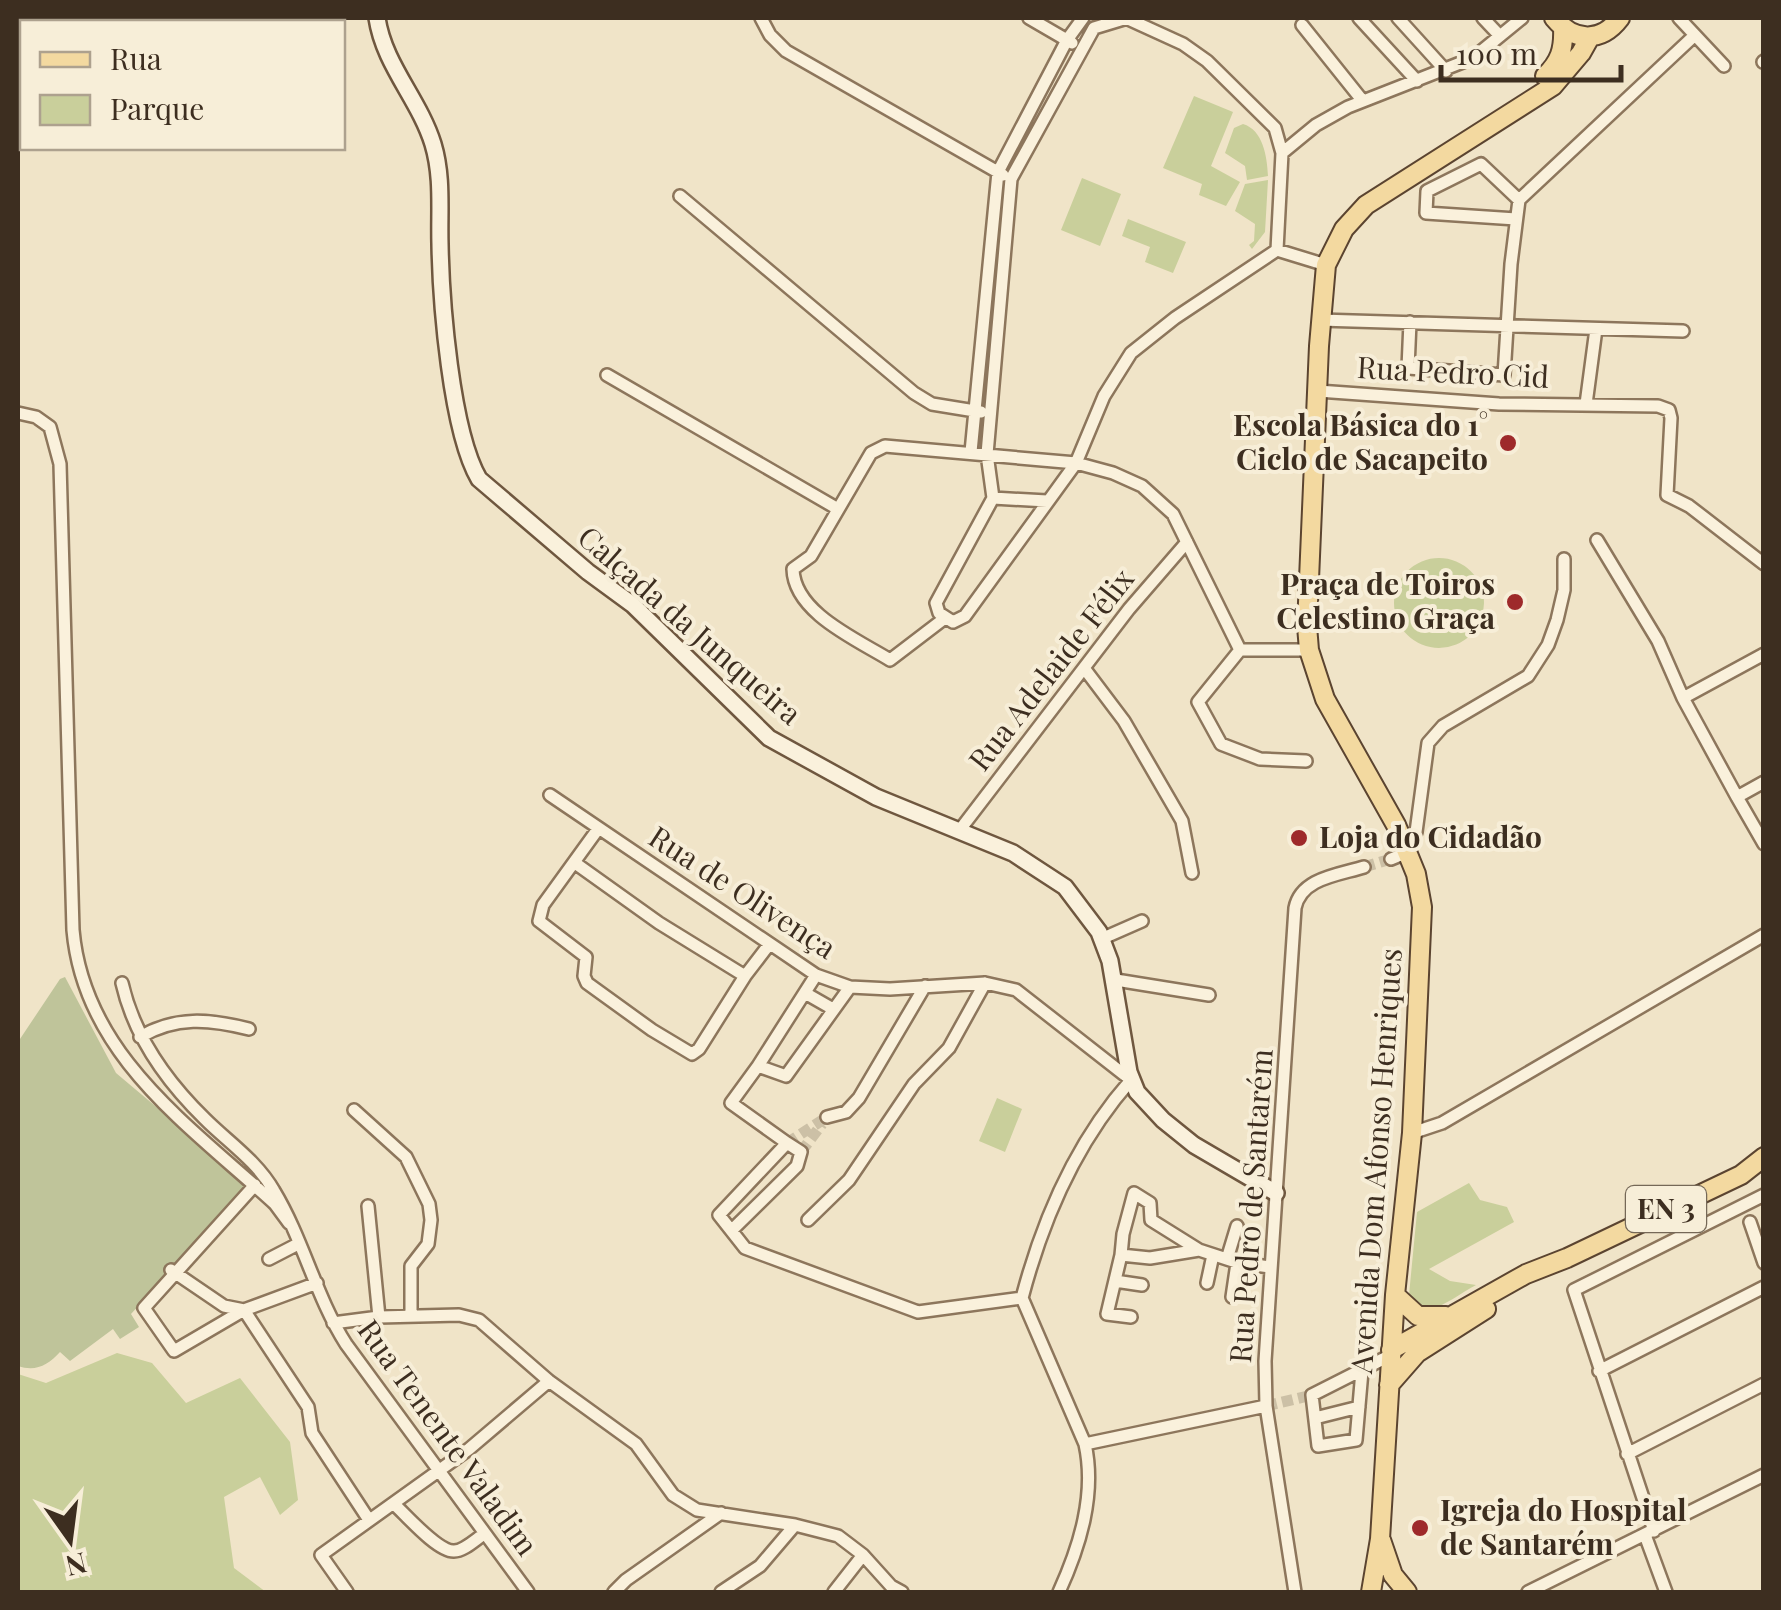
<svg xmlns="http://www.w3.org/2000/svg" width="1781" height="1610" viewBox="0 0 1781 1610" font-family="'Playfair Display',serif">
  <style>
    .green { fill: #c9cf9b }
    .cemetery { fill: #bfc49a }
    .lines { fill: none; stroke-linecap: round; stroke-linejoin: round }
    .street-tunnel { stroke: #ccc0a6; stroke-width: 11; stroke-dasharray: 11 5.5; stroke-linecap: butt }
    .street-casing { stroke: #8d765c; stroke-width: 16 }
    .secondary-casing { stroke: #6f573f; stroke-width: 20 }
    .primary-casing { stroke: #5b4430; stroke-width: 22 }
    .street { stroke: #faf1dc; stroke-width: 11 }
    .secondary { stroke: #faf1dc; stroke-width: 15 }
    .primary { stroke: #f3d9a0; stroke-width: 18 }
    .poi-dot { fill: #9e2a2b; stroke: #f7eed8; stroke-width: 4 }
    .labels { text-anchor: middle; stroke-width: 8; stroke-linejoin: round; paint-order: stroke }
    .shield { fill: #f7eed8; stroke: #756857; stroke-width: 2.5 }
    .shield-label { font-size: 28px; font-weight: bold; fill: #3d2e20 }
    .street-label { font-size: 30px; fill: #3d2e20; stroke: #f7eed8 }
    .poi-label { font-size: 30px; font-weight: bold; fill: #3d2e20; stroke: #f7eed8; text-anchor: end }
  </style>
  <rect width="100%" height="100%" fill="#f0e4c8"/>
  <!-- green -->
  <path class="green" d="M1194,96L1233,112L1211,166L1240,182L1226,206L1199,195L1202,184L1163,168Z
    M1243,124C1263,130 1267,156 1268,176L1247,180L1245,166L1225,153L1234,128Z
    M1082,178L1121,194L1100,246L1061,230Z
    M1268,180L1265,232L1252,249L1249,245L1254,241L1255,224L1235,211L1245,184Z
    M1128,219L1186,242L1173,273L1145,262L1150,247L1122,236Z
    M1394 603a45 45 0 1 1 90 0a45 45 0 1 1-90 0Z
    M997,1098L1022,1109L1005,1152L979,1141Z
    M1469,1183L1480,1200L1507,1207L1514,1222L1429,1269L1450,1281L1476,1285C1456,1295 1422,1327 1409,1295L1417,1212Z
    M117,1353L152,1363L186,1403L240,1378L290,1442L298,1500L280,1515L260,1477L224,1497L234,1568L266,1592H18V1374L46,1383Z"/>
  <!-- cemetery -->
  <path class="cemetery" d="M65,977L116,1073L249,1185L131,1314L139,1327L120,1339L113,1329L70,1361L60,1352C48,1365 36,1372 18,1366V1042L60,979Z"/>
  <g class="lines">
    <!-- street-tunnel -->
    <path class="street-tunnel" d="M1364,867L1391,859
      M787,1143L827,1117
      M801,1152L822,1124
      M1266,1406L1312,1395"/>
    <!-- street casing -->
    <g class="street-casing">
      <path id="street" d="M761,18L770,35L786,51L1003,175
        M1029,18L1072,43
        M1126,18L1183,44L1207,61L1275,128L1282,153L1277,250
        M1127,18L1094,28L1011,179L987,454L993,498L936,603L939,613L953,622L965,616L1076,463L1104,396L1131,353L1175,318L1277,250L1326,265
        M1359,18L1417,81
        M1398,18L1446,71
        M1483,18L1500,36
        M1679,18L1724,66
        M1302,25L1362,100
        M1763,62L1764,61
        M1282,153L1316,125L1348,107L1473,58L1522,18
        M680,196L914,393L932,404L981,412
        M1516,219L1426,213L1427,191L1481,164L1519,200
        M1320,320L1683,331
        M1410,322L1408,368L1504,375L1511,264L1519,200L1695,35
        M607,375L838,509
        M1318,391L1499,404L1658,406L1669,410L1671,418L1667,495L1689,506L1764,564
        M1586,404L1596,329
        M18,413L36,417L50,427L60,464L73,930C84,1055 189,1125 275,1204L289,1223
        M971,452L998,172L1067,40L1083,18
        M993,498L1047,501
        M1597,540L1658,641L1683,698L1737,797
        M945,618L890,660C858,640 794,613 793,569L811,556L871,453L885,446L1076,463L1113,473L1142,486L1173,514L1240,650H1309
        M1240,650L1198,702L1221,744L1260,759L1306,761
        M1084,668L1124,721L1182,821L1192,873
        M1683,698L1764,654
        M1764,782L1737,797L1764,844
        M550,795L816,975L850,987L890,989L985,983L1016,990L1131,1080C1076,1142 1043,1218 1022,1298L1085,1444C1096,1494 1080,1546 1059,1592
        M598,829L543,905L539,921L586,957L584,976L587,983L652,1030L692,1054L699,1049L745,976L768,946
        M959,831L1129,609L1187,542
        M1391,859L1408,852L1416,832L1428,743L1443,726L1528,676L1548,645L1557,620L1564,590V559
        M575,863L659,923L745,976
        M1101,939L1142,921
        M816,975L758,1066L786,1076L850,987
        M1116,980L1209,995
        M122,983C134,1036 166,1081 205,1119C228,1142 257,1161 274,1191C303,1239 316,1297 346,1344L528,1592
        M805,993L833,1009
        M140,1037C176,1016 209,1019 249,1029
        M758,1066L731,1103L787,1143
        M354,1110L406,1157L429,1204L431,1220L428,1244L411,1266V1316
        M827,1117L846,1112L859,1098L925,986
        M1412,1133L1442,1123L1764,935
        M255,1185L144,1308L174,1351L244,1310L317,1283
        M368,1206L379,1317
        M808,1220L849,1180L914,1084L949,1048L985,983
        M1750,1222L1764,1263
        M732,1230L797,1166L801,1152L787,1143L719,1215L745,1248L918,1312L1022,1298
        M1121,1255L1123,1234L1134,1193L1150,1203L1151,1220L1199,1250
        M269,1259L298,1244
        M1227,1259L1237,1226
        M171,1270L224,1306L244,1310
        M1115,1281L1142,1285
        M1207,1283L1213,1255
        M1232,1297L1237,1263
        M244,1310L308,1407L312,1433L369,1520
        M1131,1317L1107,1314L1121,1255L1150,1258L1199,1250L1239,1263L1270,1267
        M333,1323L379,1317L459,1315L479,1320L549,1381L636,1444L673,1495L697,1510L795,1525L838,1536L863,1555L891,1586L902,1592
        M1362,1371L1356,1440L1318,1446L1312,1395L1391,1355
        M1599,1371L1764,1287
        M1315,1418L1359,1407
        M1085,1444L1266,1406
        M1627,1454L1764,1384
        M394,1504C406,1515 438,1552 454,1551C464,1551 476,1539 484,1534
        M1654,1531L1574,1290L1764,1195
        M1645,1535L1666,1592
        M347,1592L321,1555L469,1449L549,1381
        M614,1592L626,1580L721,1513
        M721,1592L760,1566L795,1525
        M834,1592L863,1555
        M1295,1592L1266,1406L1265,1361L1295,908C1301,878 1338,875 1364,867
        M1528,1592L1764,1475"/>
    </g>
    <!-- secondary casing -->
    <g class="secondary-casing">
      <path id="secondary" d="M377,18C384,65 419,99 433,144C443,177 439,211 440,244C441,302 451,431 479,479L588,572L633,605L769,738L876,797L1013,853L1065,887L1099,932L1110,961L1129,1072L1137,1092L1163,1120L1194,1145L1276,1193"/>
    </g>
    <!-- primary casing -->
    <g class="primary-casing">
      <path id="primary" d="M1554,18C1574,42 1601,43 1620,18
        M1545,76C1560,62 1564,49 1563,28
        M1395,1295L1418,1316H1446
        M1391,1350L1526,1274L1567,1258L1741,1175L1764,1157
        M1389,1385L1417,1353L1486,1309
        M1381,1540L1393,1575L1407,1592
        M1371,1592L1380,1539L1395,1295L1412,1133L1422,907L1416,874L1396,825L1325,699L1309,650L1307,626L1319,346L1326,265L1344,229L1366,205L1553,86L1581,53L1590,37"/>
    </g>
    <!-- street -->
    <use href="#street" class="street"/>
    <!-- secondary -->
    <use href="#secondary" class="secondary"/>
    <!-- primary -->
    <use href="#primary" class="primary"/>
  </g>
  <!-- markers -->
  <g class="poi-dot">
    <circle cx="1508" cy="443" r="10"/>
    <circle cx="1515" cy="602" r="10"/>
    <circle cx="1299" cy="838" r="10"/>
    <circle cx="1420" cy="1528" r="10"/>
  </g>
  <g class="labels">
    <!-- shield labels -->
    <rect class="shield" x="1626" y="1186" width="80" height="46" rx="8"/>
    <g class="shield-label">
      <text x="1666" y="1219">EN 3</text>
    </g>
    <!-- street labels -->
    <g class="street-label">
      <text transform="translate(1453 373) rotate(3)" y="10">Rua Pedro Cid</text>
      <text transform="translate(689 626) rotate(41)" y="10">Calçada da Junqueira</text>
      <text transform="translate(1052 670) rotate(-52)" y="10">Rua Adelaide Félix</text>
      <text transform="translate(742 893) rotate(33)" y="10">Rua de Olivença</text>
      <text transform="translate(1377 1161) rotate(-86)" y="10">Avenida Dom Afonso Henriques</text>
      <text transform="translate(1252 1206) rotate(-86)" y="10">Rua Pedro de Santarém</text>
      <text transform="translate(447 1438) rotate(54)" y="10">Rua Tenente Valadim</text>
    </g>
    <!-- poi labels -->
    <g class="poi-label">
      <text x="1488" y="436">Escola Básica do 1°<tspan x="1488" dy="34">Ciclo de Sacapeito</tspan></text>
      <text x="1495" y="595">Praça de Toiros<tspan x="1495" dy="34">Celestino Graça</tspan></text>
      <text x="1319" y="848" text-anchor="start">Loja do Cidadão</text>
      <text x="1440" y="1521" text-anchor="start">Igreja do Hospital<tspan x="1440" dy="34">de Santarém</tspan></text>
    </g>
  </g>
  <!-- border -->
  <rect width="1781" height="1610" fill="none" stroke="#3d2e20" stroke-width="40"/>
  <!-- legend -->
  <rect x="20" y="20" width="325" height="130" fill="#f7eed8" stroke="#ada18e" stroke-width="2.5"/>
  <rect x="40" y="52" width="50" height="15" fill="#f3d9a0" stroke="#ada18e" stroke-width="2.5"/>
  <text x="110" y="70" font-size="30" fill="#3d2e20">Rua</text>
  <rect x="40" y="95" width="50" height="30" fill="#c9cf9b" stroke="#ada18e" stroke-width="2.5"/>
  <text x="110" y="120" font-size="30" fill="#3d2e20">Parque</text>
  <!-- north arrow -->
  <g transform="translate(70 1540) rotate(166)" stroke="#f7eed8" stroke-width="8" paint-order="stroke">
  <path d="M0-8L18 38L0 25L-18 38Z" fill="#3d2e20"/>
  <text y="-15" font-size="28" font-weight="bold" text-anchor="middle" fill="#3d2e20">N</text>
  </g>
  <!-- scale -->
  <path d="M1441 65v15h180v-15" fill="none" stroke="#3d2e20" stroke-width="5"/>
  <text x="1456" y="65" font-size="30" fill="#3d2e20" stroke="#f7eed8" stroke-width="8" paint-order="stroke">100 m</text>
</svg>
